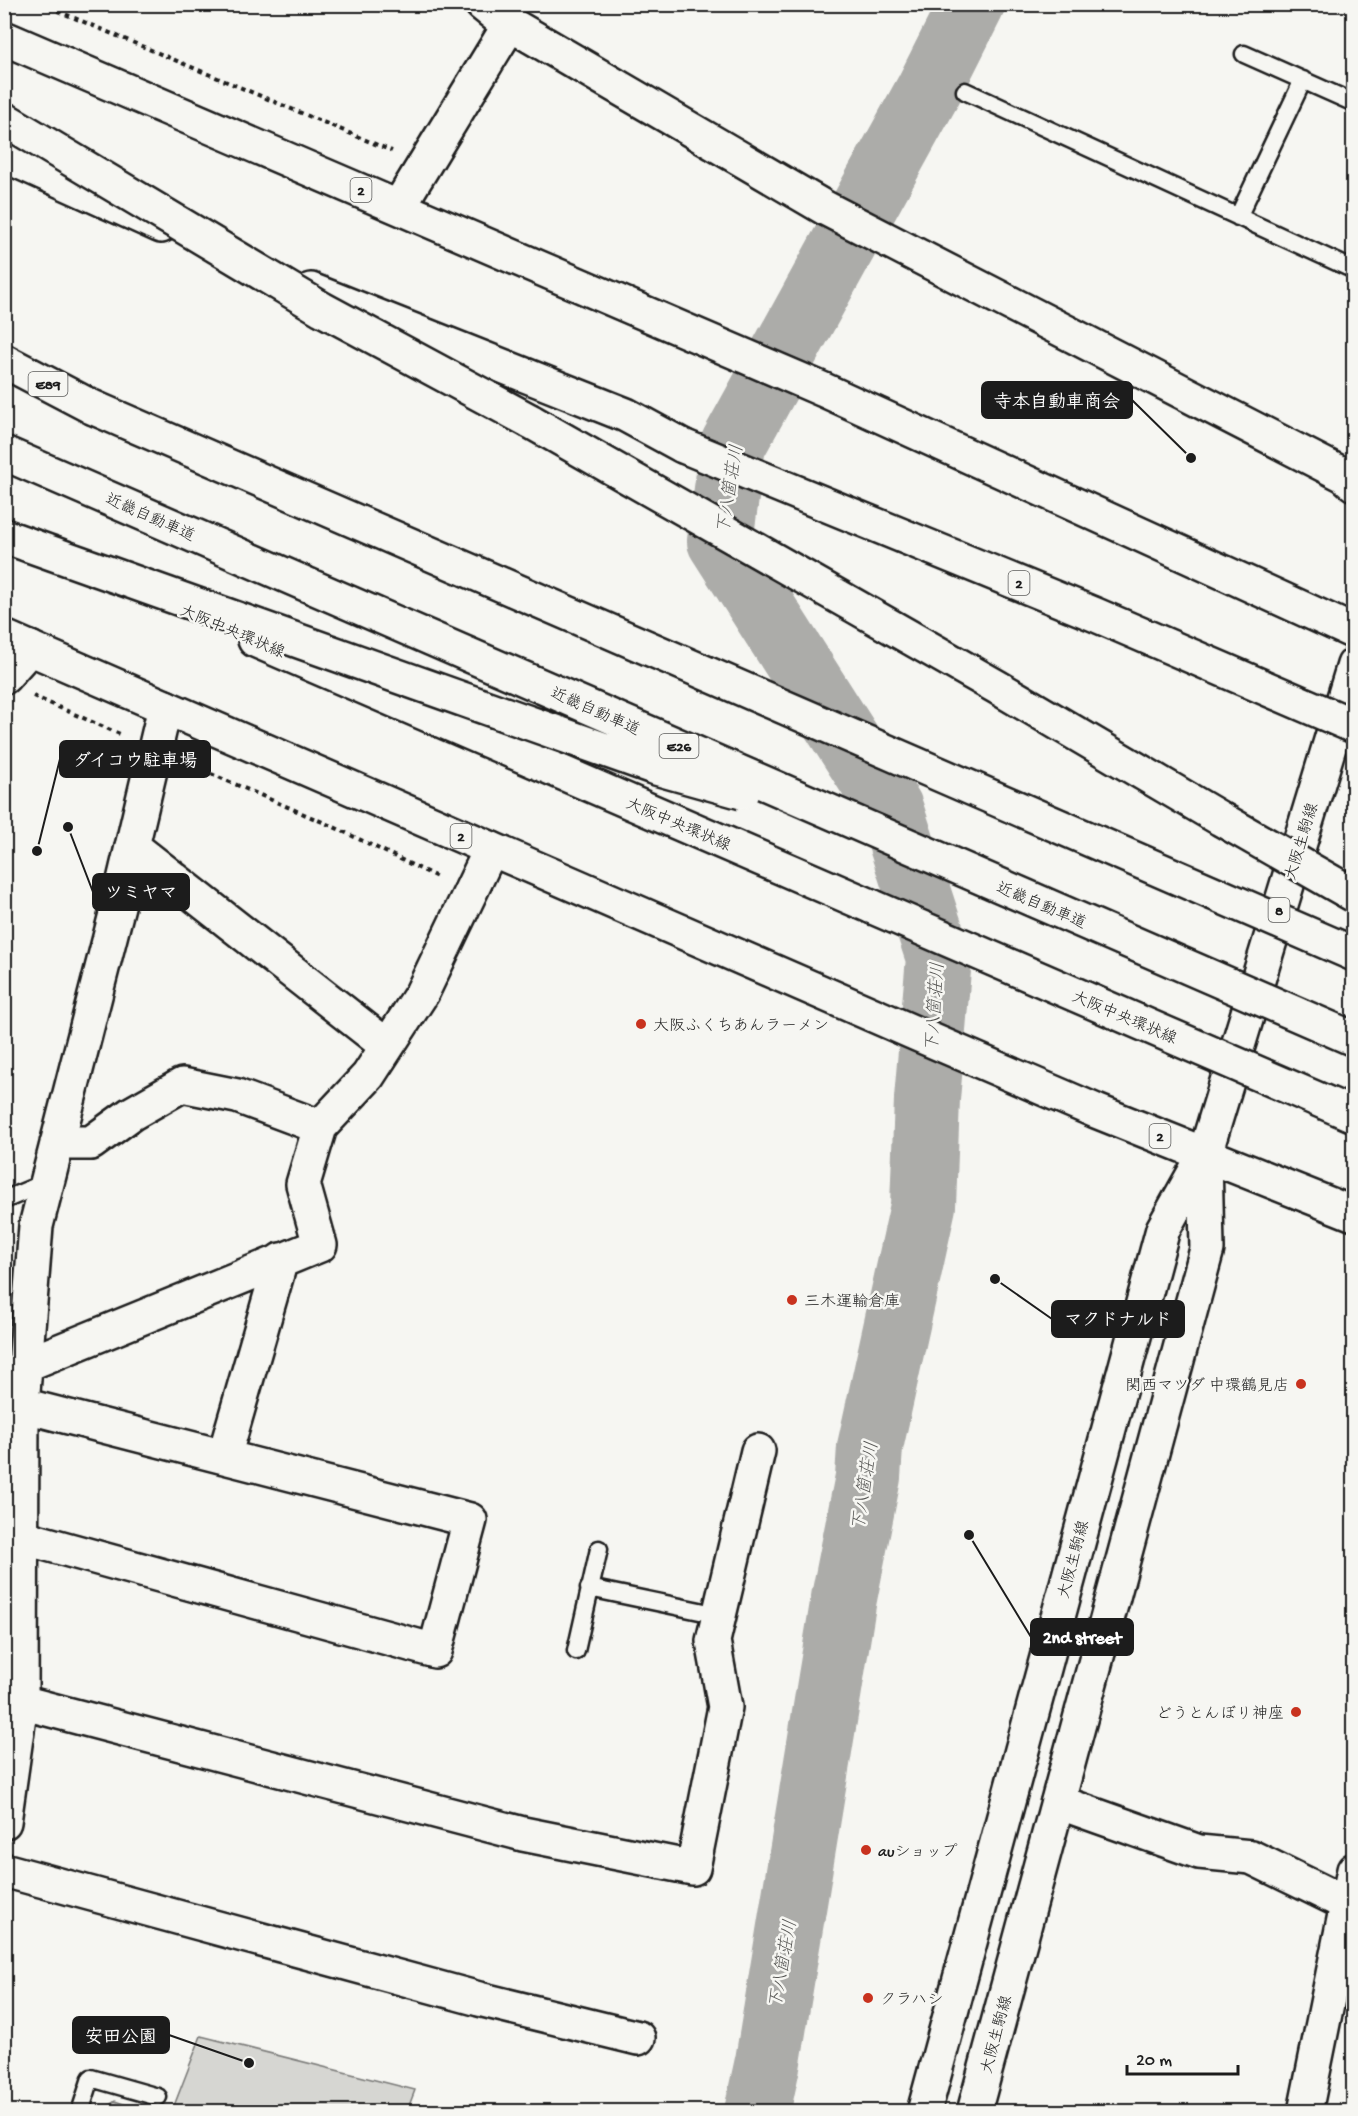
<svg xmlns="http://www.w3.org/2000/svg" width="1358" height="2116" viewBox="0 0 1358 2116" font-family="'Gochi Hand','Klee One',sans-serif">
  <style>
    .green { fill: #d6d6d2; stroke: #797977; stroke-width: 1.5 }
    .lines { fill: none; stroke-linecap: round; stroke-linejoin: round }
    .river { stroke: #acaca9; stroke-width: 66 }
    .lane-casing { stroke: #1c1c1c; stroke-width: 21 }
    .street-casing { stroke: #1c1c1c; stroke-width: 38 }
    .primary-casing { stroke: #1c1c1c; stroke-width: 38 }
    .highway-casing { stroke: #1c1c1c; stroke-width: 38 }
    .path { stroke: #1c1c1c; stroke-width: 4; stroke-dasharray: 4.5 4.5; stroke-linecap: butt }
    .lane { stroke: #f6f6f2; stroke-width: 16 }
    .street { stroke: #f6f6f2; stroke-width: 33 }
    .primary { stroke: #f6f6f2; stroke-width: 33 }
    .highway { stroke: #f6f6f2; stroke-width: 33 }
    .primary-bridge-casing { stroke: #1c1c1c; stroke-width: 38; stroke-linecap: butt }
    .highway-bridge-casing { stroke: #1c1c1c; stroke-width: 38; stroke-linecap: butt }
    .primary-bridge { stroke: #f6f6f2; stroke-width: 33 }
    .highway-bridge { stroke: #f6f6f2; stroke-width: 33 }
    .poi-dot { fill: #c8321e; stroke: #f6f6f2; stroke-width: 2 }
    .labels { text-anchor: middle; stroke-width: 5; stroke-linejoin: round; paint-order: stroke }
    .shield { fill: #f6f6f2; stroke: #5d5d5c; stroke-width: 1.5 }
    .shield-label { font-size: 15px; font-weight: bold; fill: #1c1c1c }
    .street-label { font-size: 16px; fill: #1c1c1c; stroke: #f6f6f2 }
    .poi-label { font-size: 16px; fill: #1c1c1c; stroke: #f6f6f2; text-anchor: start }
    .water-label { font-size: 18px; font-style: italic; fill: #565654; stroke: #f6f6f2 }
    .leader { fill: none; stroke: #1c1c1c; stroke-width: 2 }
    .callout-dot { fill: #1c1c1c; stroke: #f6f6f2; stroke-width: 2 }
    .callout { fill: #1c1c1c; stroke: #1c1c1c; stroke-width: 2 }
    .callout-label { font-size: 18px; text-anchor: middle; font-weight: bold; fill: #fff }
  </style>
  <rect width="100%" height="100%" fill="#f6f6f2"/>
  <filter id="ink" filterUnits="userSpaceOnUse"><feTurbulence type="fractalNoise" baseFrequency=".0167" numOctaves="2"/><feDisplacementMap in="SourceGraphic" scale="12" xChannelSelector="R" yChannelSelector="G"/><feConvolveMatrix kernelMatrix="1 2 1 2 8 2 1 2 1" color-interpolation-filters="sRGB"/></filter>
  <g filter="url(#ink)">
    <!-- green -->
    <path class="green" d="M201,2036L415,2090L407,2111H172Z
      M115,2101L144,2111H101Z"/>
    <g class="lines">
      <!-- river -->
      <path class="river" d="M757,2112L768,2061L844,1598L868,1477L870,1447L923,1206L927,1099L939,958L890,808L720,541L733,445L928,91L972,4"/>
      <!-- lane casing -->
      <g class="lane-casing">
        <path id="lane" d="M1244,54L1354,103
          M965,91L1354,270
          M1238,217L1303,80
          M4,1200L47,1182
          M589,1588L719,1615
          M576,1651L599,1549
          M80,2112L91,2078L158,2097"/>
      </g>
      <!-- street casing -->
      <g class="street-casing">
        <path id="street" d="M482,4L498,17L825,208L1344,475L1354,484
          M399,206L510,24
          M4,677L30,648
          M132,846L387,1046
          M57,1143H91L131,1114L182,1085L237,1096L320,1127
          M25,1365L320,1245L303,1184L320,1127L368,1076L422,993L491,849
          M224,1457L281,1260
          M22,1537L435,1651L470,1520L22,1405
          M21,1702L523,1834L693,1868L725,1707L713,1641L758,1451
          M1058,1802L1199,1852L1251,1857L1347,1904
          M4,1822L21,1702L22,1405L36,1226L118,906L165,707
          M4,1870L479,1999L638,2038
          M1305,2112L1354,1870"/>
      </g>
      <!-- primary casing -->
      <g class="primary-casing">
        <path id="primary" d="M4,38L824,390L1354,632
          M4,155L161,226
          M311,290L626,415L683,446
          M4,637L917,1034L1096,1111L1354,1214
          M255,640L873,907
          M924,2112L1163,1229L1205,1154L1354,665
          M974,2112L1207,1249L1205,1156"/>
      </g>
      <!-- highway casing -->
      <g class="highway-casing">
        <path id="highway" d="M4,361L92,407
          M530,421L997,687L1221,819
          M4,536L29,545"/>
      </g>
      <!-- path -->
      <path class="path" d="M41,4L392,151
        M33,696L122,735
        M186,763L334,827L439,878"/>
      <!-- lane -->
      <use href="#lane" class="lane"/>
      <!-- street -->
      <use href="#street" class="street"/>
      <!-- primary -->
      <use href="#primary" class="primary"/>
      <!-- highway -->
      <use href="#highway" class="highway"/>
      <!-- primary-bridge casing -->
      <g class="primary-bridge-casing">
        <path id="primary-bridge" d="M683,446L1096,615L1354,726
          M873,907L1354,1115"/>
      </g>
      <!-- highway-bridge casing -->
      <g class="highway-bridge-casing">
        <path id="highway-bridge" d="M4,119L322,309L530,421
          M92,407L1354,954
          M4,453L1354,1039
          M29,545L656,768L742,792
          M1221,819L1354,895"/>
      </g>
      <!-- primary-bridge -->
      <use href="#primary-bridge" class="primary-bridge"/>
      <!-- highway-bridge -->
      <use href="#highway-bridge" class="highway-bridge"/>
    </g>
  </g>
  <!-- markers -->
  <g class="poi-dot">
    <circle cx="641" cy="1024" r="6"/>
    <circle cx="792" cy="1300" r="6"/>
    <circle cx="1301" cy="1384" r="6"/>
    <circle cx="1296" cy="1712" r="6"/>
    <circle cx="866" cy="1850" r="6"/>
    <circle cx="868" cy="1998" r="6"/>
  </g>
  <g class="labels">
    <!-- shield labels -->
    <g class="shield">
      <rect x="350.5" y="178" width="21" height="24" rx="4.5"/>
      <rect x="28.5" y="372" width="39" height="24" rx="4.5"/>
      <rect x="1008.5" y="571" width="21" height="24" rx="4.5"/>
      <rect x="659.5" y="734" width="39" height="24" rx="4.5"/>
      <rect x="450.5" y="824" width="21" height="24" rx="4.5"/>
      <rect x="1268.5" y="898" width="21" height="24" rx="4.5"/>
      <rect x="1149.5" y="1124" width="21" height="24" rx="4.5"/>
    </g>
    <g class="shield-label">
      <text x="361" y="195">2</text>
      <text x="48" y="389">E89</text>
      <text x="1019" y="588">2</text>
      <text x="679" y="751">E26</text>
      <text x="461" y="841">2</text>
      <text x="1279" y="915">8</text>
      <text x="1160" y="1141">2</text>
    </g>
    <!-- street labels -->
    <g class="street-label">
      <text transform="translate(151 516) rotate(24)" y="6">近畿自動車道</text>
      <text transform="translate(233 630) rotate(23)" y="6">大阪中央環状線</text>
      <text transform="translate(596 710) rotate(24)" y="6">近畿自動車道</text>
      <text transform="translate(679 823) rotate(23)" y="6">大阪中央環状線</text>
      <text transform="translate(1300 841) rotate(-73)" y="6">大阪生駒線</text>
      <text transform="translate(1042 904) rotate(23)" y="6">近畿自動車道</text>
      <text transform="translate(1125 1016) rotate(23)" y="6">大阪中央環状線</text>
      <text transform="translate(1072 1559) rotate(-75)" y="6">大阪生駒線</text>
      <text transform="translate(995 2034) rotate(-75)" y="6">大阪生駒線</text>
    </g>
    <!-- poi labels -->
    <g class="poi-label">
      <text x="653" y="1030">大阪ふくちあんラーメン</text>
      <text x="804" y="1306">三木運輸倉庫</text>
      <text x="1289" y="1390" text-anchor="end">関西マツダ 中環鶴見店</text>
      <text x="1284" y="1718" text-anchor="end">どうとんぼり神座</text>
      <text x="878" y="1856">auショップ</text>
      <text x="880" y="2004">クラハシ</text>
    </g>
    <!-- water labels -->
    <g class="water-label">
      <text transform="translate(729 489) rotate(-81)" y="6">下八箇荘川</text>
      <text transform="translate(934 1007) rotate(-86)" y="6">下八箇荘川</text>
      <text transform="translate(864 1486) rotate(-81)" y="6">下八箇荘川</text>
      <text transform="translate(782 1964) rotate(-80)" y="6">下八箇荘川</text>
    </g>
  </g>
  <!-- callouts -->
  <path class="leader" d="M1191 458L1132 400M37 851L60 759M68 827L93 892M995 1279L1052 1319M969 1535L1031 1637M249 2063L169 2035"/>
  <g class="callout-dot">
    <circle cx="1191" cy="458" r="6"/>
    <circle cx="37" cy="851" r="6"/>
    <circle cx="68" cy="827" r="6"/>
    <circle cx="995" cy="1279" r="6"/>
    <circle cx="969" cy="1535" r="6"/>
    <circle cx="249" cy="2063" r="6"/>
  </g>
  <g class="callout">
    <rect x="982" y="382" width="150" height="36" rx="6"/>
    <rect x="60" y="741" width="150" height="36" rx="6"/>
    <rect x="93" y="874" width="96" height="36" rx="6"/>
    <rect x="1052" y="1301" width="132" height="36" rx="6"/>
    <rect x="1031" y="1619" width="102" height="36" rx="6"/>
    <rect x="73" y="2017" width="96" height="36" rx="6"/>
  </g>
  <g class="callout-label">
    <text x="1057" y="407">寺本自動車商会</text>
    <text x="135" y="766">ダイコウ駐車場</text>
    <text x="141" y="898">ツミヤマ</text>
    <text x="1118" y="1325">マクドナルド</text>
    <text x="1082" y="1643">2nd street</text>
    <text x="121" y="2042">安田公園</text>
  </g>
  <!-- margin -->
  <rect width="1358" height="2116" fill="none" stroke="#f6f6f2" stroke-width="24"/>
  <rect x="12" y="12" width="1334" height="2092" fill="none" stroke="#1c1c1c" stroke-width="2" filter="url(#ink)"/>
  <!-- scale -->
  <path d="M1127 2065v9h111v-9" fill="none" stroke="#1c1c1c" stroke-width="3"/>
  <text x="1136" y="2065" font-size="18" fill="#1c1c1c" stroke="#f6f6f2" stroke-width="4.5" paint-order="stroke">20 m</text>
</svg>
